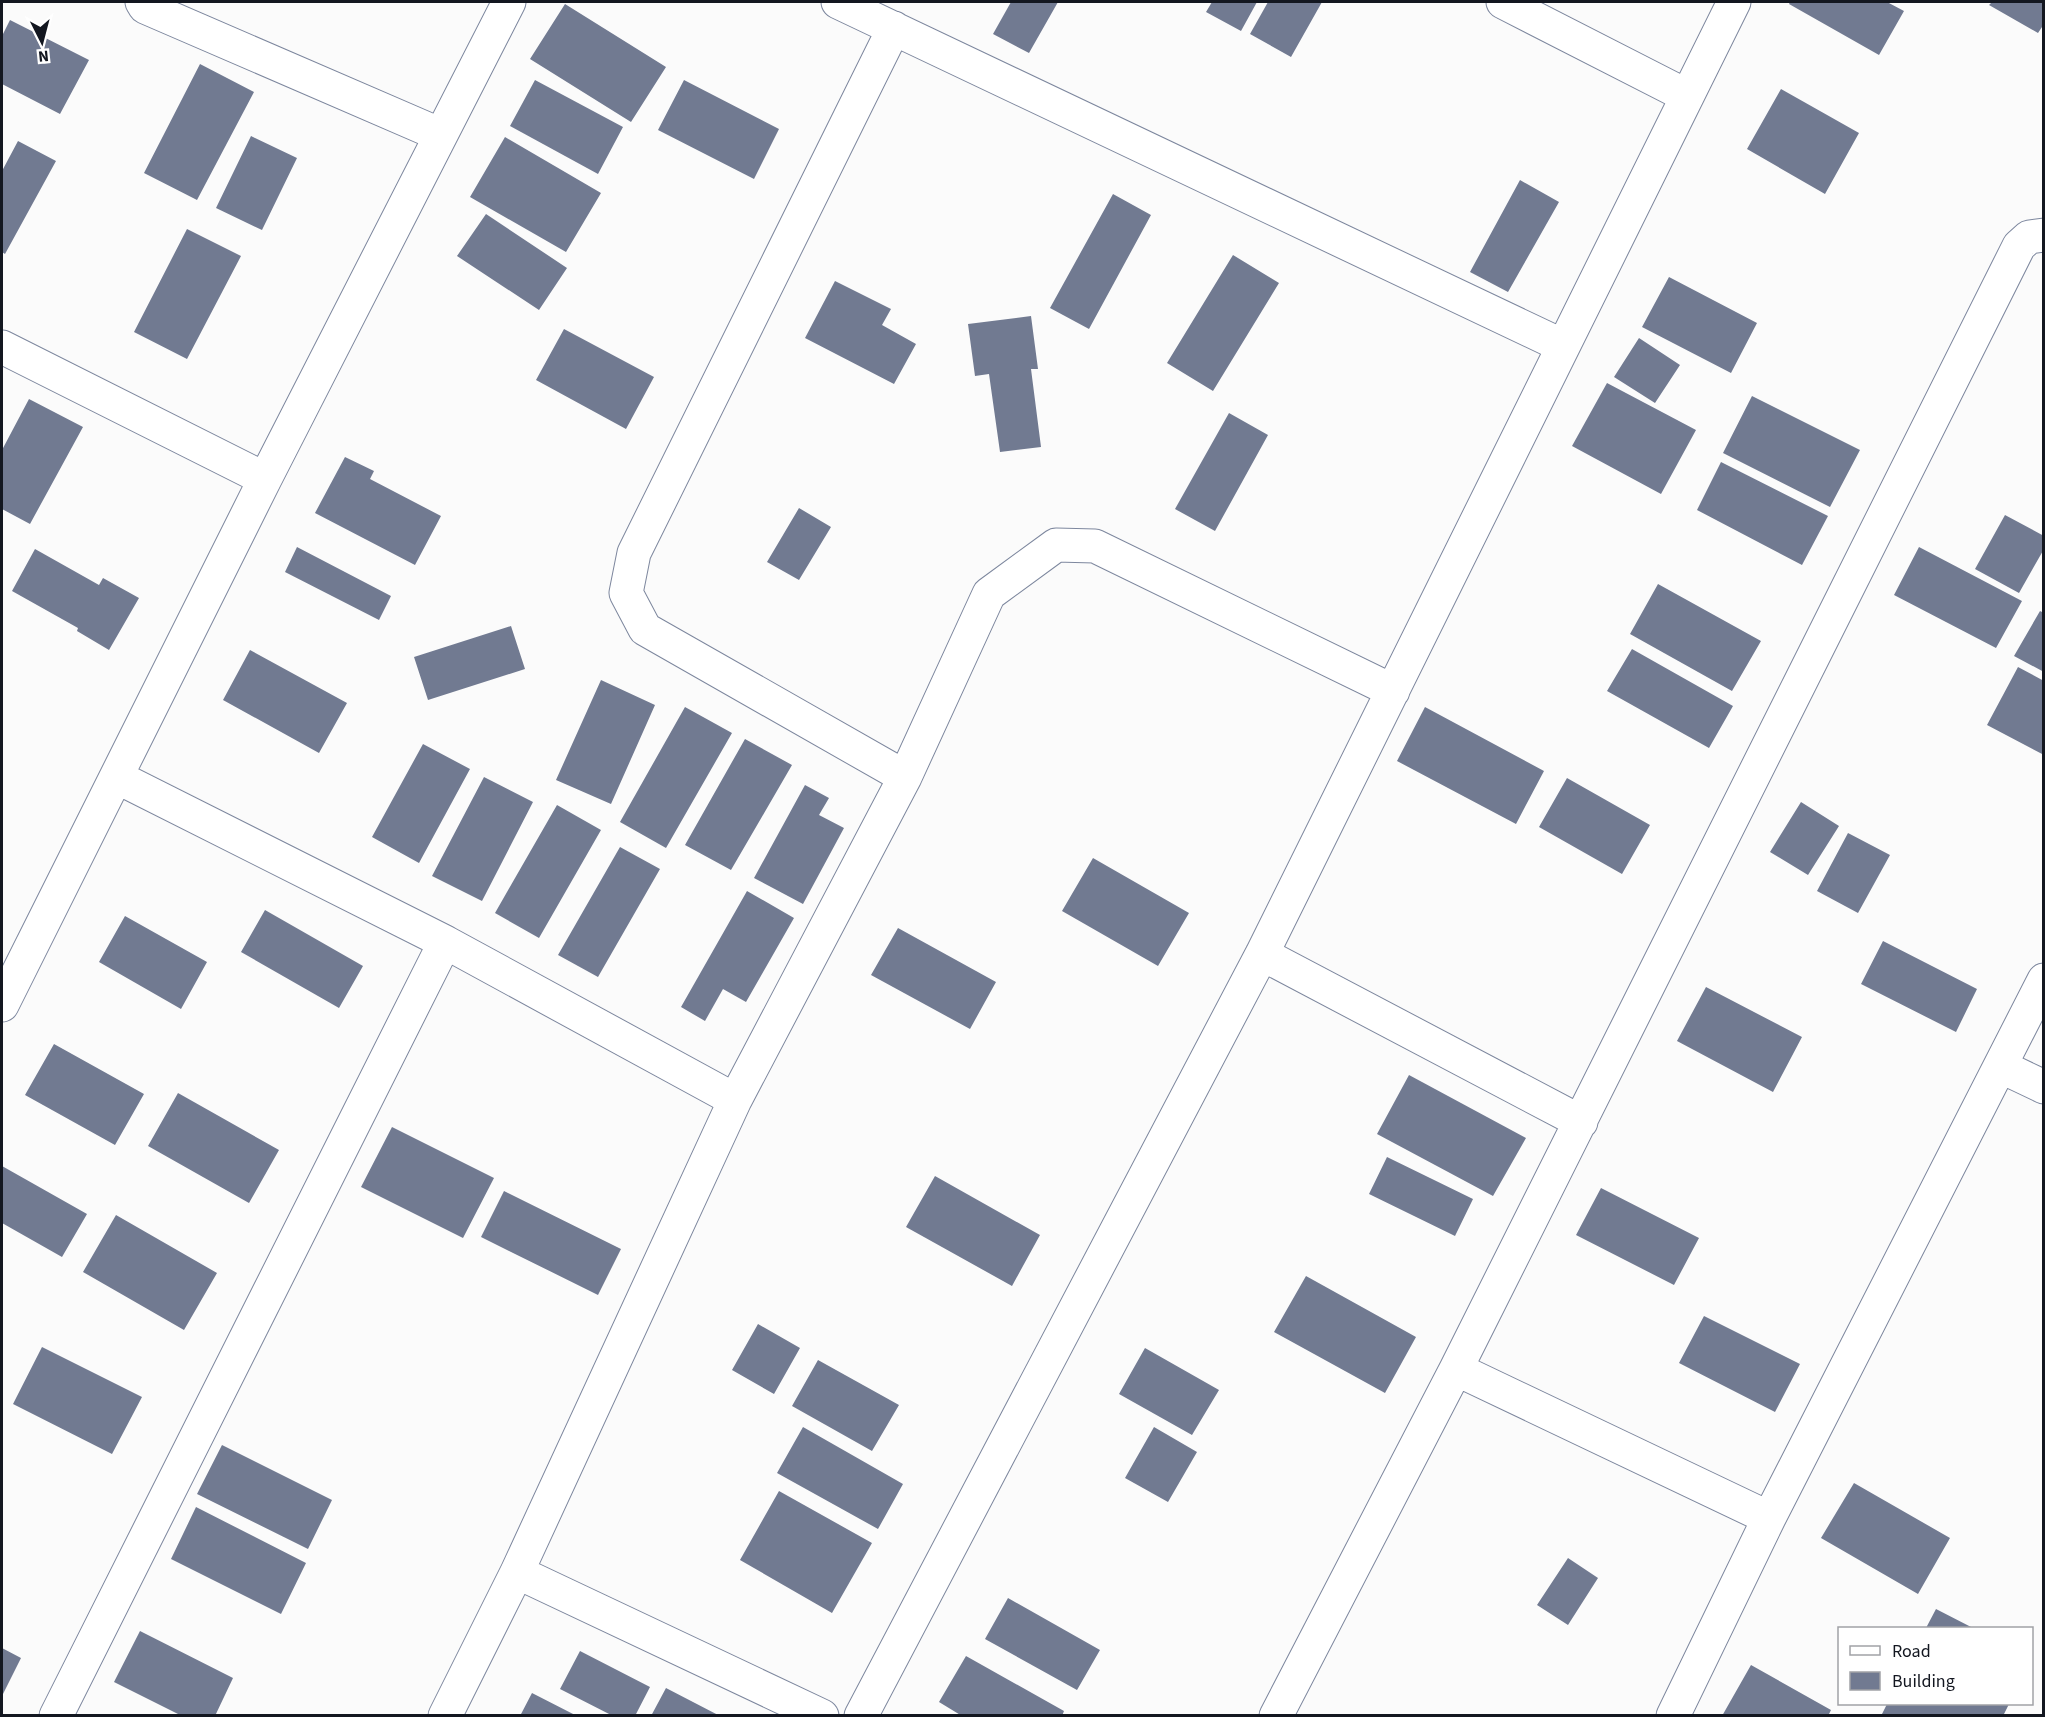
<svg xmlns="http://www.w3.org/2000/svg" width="2045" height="1717" viewBox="0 0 2045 1717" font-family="'Source Sans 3',sans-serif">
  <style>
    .building { fill: #717a91 }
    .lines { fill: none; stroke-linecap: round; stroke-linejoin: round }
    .street-casing { stroke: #7d879e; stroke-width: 35 }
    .street { stroke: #fff; stroke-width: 33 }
  </style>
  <rect width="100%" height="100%" fill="#fbfbfb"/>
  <!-- building -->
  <path class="building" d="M1011,2H1058L1029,53L993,34Z
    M1212,2H1257L1241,31L1206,12Z
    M1268,2H1322L1291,57L1250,34Z
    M1790,2H1887L1904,11L1879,55L1789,4Z
    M1992,2H2044V24L2038,33L1989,5Z
    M565,4L666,67L631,122L530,59Z
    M10,20L89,60L60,114L2,84V36Z
    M200,64L254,92L197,200L144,173Z
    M535,80L623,127L598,174L510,126Z
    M684,80L779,129L754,179L658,130Z
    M1781,89L1859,133L1825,194L1747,149Z
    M251,136L297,158L262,230L216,208Z
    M505,137L601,193L566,252L470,197Z
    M18,141L56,161L5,254L2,252V171Z
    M1520,180L1559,202L1508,292L1470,272Z
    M1113,194L1151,215L1089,329L1050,308Z
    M486,214L567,268L539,310L457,256Z
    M187,229L241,256L187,359L134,332Z
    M1233,255L1279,283L1213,391L1167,363Z
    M1669,277L1757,323L1731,373L1642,327Z
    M835,281L891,309L882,325L916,344L894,384L805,338Z
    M1031,316L1038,369H1031L1041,447L1000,452L989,374L975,376L968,324Z
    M564,329L654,377L626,429L536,380Z
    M1639,338L1680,365L1655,403L1614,377Z
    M1607,383L1696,430L1661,494L1572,446Z
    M1752,396L1860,450L1830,507L1723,453Z
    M29,399L83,427L30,524L2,509V450Z
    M1229,413L1268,435L1215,531L1175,509Z
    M345,457L374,471L370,479L441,516L415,565L315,513Z
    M1721,462L1828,516L1802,565L1697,510Z
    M799,508L831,527L799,580L767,562Z
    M2005,515L2044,536V549L2019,593L1975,569Z
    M297,547L391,596L379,620L285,572Z
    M1919,547L2022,601L1996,648L1894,595Z
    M35,549L99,585L103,578L139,598L109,650L77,631L78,628L12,591Z
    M1658,584L1761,641L1732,691L1630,634Z
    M2040,611L2044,613V672L2014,656Z
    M511,626L525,669L428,700L414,657Z
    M1632,649L1733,706L1709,748L1607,691Z
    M250,650L347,703L319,753L223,700Z
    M2018,667L2044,681V755L1987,725Z
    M601,680L655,705L611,804L556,780Z
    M685,707L732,733L666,848L620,822Z
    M1425,707L1544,771L1516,824L1397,761Z
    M745,739L792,765L731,870L685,845Z
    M423,744L470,769L419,863L372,837Z
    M484,777L533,802L482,901L432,876Z
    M1567,778L1650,825L1622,874L1539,827Z
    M805,785L829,798L819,815L844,828L803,904L754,878Z
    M1801,802L1839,826L1808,875L1770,852Z
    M557,805L601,830L539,938L495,913Z
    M1848,833L1890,855L1858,913L1817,891Z
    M620,847L660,869L598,977L558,955Z
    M1093,858L1189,913L1158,966L1062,911Z
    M747,891L794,918L746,1002L723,989L705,1021L681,1007Z
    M265,910L363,966L339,1008L241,952Z
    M125,916L207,962L181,1009L99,962Z
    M898,928L996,982L970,1029L871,975Z
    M1883,941L1977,989L1956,1032L1861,984Z
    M1706,987L1802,1037L1773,1092L1677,1041Z
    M54,1044L144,1094L115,1145L25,1095Z
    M1409,1075L1526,1138L1493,1196L1377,1134Z
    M178,1093L279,1150L249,1203L148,1146Z
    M392,1127L494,1178L463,1238L361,1187Z
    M1387,1157L1473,1199L1455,1236L1369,1194Z
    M2,1166L87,1214L62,1257L2,1223Z
    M935,1176L1040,1235L1012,1286L906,1227Z
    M1601,1188L1699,1238L1674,1285L1576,1235Z
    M504,1191L621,1249L598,1295L481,1237Z
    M116,1215L217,1273L184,1330L83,1272Z
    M1306,1276L1416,1337L1385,1393L1274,1332Z
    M1704,1316L1800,1364L1775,1412L1679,1363Z
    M758,1324L800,1348L774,1394L732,1370Z
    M42,1347L142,1397L112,1454L13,1404Z
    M1145,1348L1219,1390L1192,1435L1119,1394Z
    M818,1360L899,1405L872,1451L792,1406Z
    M803,1427L903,1484L878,1529L777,1473Z
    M1154,1427L1197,1452L1168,1502L1125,1478Z
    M222,1445L332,1500L308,1549L197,1494Z
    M1854,1483L1950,1538L1918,1594L1821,1538Z
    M779,1491L872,1543L832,1613L740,1560Z
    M196,1507L306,1563L281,1614L171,1559Z
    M1568,1558L1598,1578L1568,1625L1537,1605Z
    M1008,1598L1100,1650L1077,1690L985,1639Z
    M1936,1609L1973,1628H1926Z
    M140,1631L233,1678L215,1716H182L114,1682Z
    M2,1648L21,1658L2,1696Z
    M580,1651L650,1687L635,1716H613L560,1689Z
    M966,1656L1064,1711L1062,1716H962L939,1702Z
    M1751,1665L1831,1710L1828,1716H1722Z
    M666,1688L720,1716H651Z
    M532,1693L577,1716H520Z
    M1887,1704H2009L2003,1716H1881Z"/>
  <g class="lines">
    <!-- street casing -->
    <g class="street-casing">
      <path id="street" d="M142,2L145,7L441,135
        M838,2L1563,346
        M1503,2L1687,96
        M894,28L634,553L626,593L645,629L905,777
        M2,347L265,479
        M117,777L445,942L735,1100
        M1262,954L1581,1122
        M2,1005L265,479L509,2
        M2000,1066L2044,1087
        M1456,1369L1769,1518
        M517,1572L822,1716
        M56,1716L445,942
        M445,1716L517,1572L735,1100L905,777L989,594L1056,545L1095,546L1393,691
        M861,1716L1262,954L1734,2
        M1276,1716L1456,1369L2019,246L2029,237L2044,235
        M1673,1716L1769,1518L2044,980"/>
    </g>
    <!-- street -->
    <use href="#street" class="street"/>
  </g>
  <!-- border -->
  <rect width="2045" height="1717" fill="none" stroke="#131720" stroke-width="6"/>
  <!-- legend -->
  <rect x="1838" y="1627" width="195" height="78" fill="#ffffff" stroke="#a1a2a6" stroke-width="1.5"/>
  <rect x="1850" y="1646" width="30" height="9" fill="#ffffff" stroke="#a1a2a6" stroke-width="1.5"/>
  <text x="1892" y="1657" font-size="18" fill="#131720">Road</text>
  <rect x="1850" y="1672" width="30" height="18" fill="#717a91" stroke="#a1a2a6" stroke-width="1.5"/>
  <text x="1892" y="1687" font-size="18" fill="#131720">Building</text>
  <!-- north arrow -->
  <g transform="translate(42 42) rotate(174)" stroke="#ffffff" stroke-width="4.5" paint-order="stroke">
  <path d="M0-4.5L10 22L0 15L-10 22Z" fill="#131720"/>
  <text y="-9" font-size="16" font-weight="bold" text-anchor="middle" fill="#131720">N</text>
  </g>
</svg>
